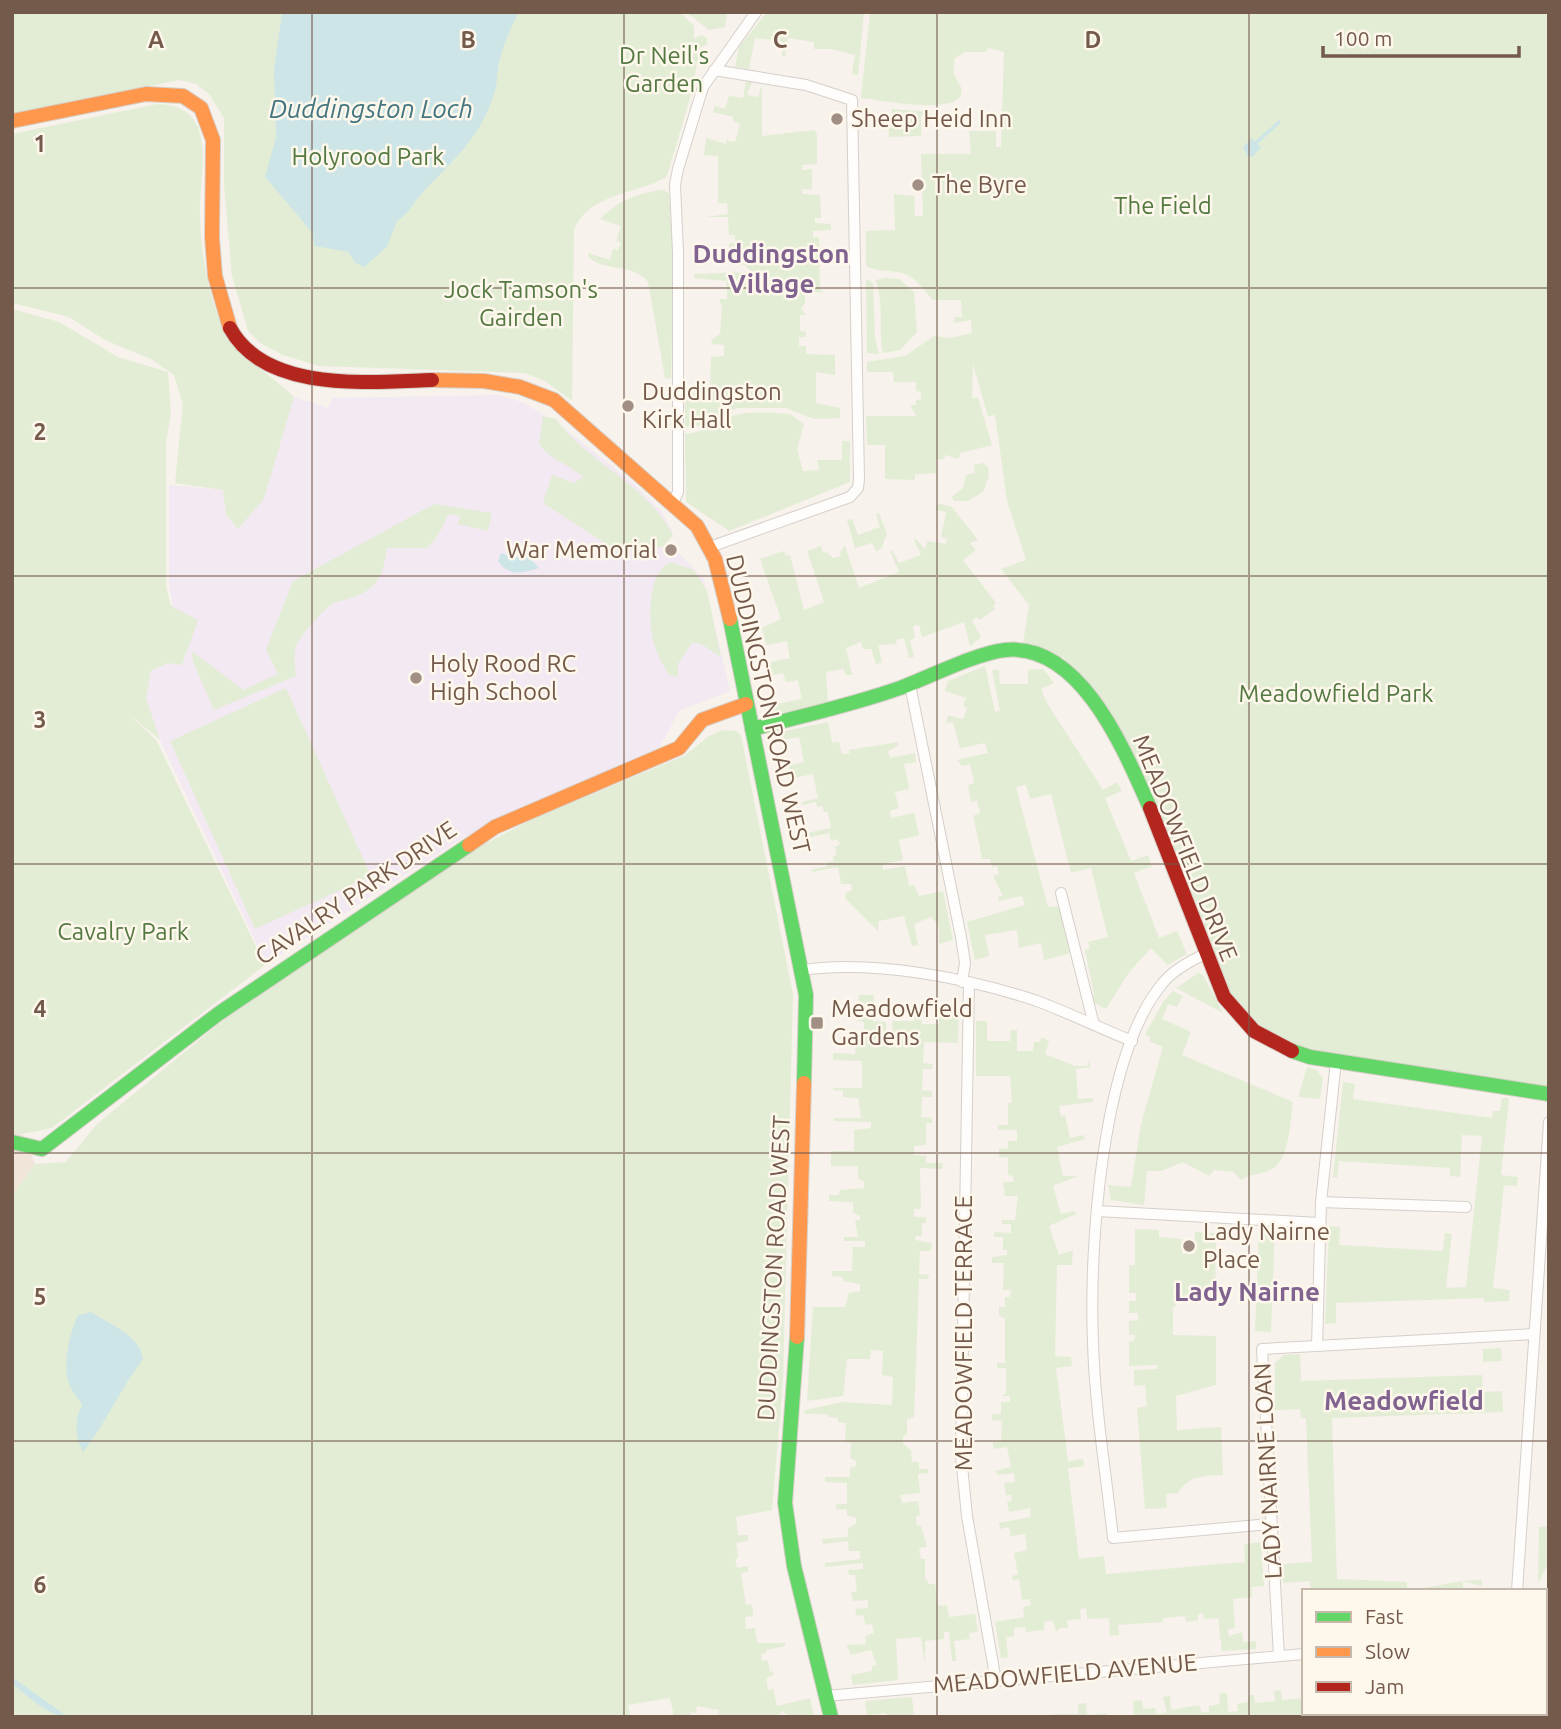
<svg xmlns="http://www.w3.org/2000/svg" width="1561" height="1729" viewBox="0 0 1561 1729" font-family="Ubuntu,sans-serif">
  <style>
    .residential { fill: #f0e5d8 }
    .education { fill: #f3e9f2 }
    .green { fill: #e3edd6 }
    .water { fill: #cde5e7 }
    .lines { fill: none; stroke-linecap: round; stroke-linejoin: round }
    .stream { stroke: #cde5e7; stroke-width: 3.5 }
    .street-casing { stroke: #d6cfc9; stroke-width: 12 }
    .fast-casing { stroke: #d6cec7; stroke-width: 16 }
    .slow-casing { stroke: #d6cec7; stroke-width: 16 }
    .jam-casing { stroke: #d6cec7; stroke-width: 16 }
    .street { stroke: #fefdfc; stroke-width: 10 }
    .fast { stroke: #63d668; stroke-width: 14 }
    .slow { stroke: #ff974d; stroke-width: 14 }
    .jam { stroke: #b3261e; stroke-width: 14 }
    .grid { fill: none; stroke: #745a4b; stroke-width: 2; stroke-opacity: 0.55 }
    .poi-dot { fill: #a28f83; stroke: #fef7ec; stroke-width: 2.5 }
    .labels { text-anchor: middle; stroke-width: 5; stroke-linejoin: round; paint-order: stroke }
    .park-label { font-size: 24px; fill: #547943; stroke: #fef7ec }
    .poi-label { font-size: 24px; fill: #745a4b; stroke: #fef7ec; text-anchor: start }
    .street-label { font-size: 24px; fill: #745a4b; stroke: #fef7ec }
    .water-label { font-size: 26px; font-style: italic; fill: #437680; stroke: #fef7ec }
    .neighbourhood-label { font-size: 26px; font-weight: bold; fill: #816390; stroke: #fef7ec }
    .grid-label { font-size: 23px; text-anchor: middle; font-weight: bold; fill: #745a4b; stroke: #fef7ec; stroke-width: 5; stroke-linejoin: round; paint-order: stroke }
  </style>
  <rect width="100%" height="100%" fill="#f7f2eb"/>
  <!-- residential -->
  <path class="residential" d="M12,1131L22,1134L35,1164L12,1196Z"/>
  <!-- education -->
  <path class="education" d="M498,395L525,403L569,432L634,484L661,511L672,531L664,547L672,554L678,552L703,578L730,691L679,711L660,747L464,837L266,964L160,740L110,696L129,609L173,605L169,585V485L223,490L226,515L238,529L294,397L328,408L332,398Z"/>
  <!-- green -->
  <path class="green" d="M12,12H680L694,26V39L702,35L707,38V44L700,48L691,95L667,176C641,194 589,192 574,230L572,401L545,381L525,373L319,366L283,355L260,343L248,331L232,276L224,185V118L209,94L196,84L179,80L12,115Z
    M686,12H727L725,27L709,30Z
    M767,12H864L858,75L852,74L855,55L831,49H814V42L788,38L785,57L782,56V41L755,38L749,69L735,67L739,47Z
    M870,12H1549V1089L1313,1052C1277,1041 1254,1024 1229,996L1100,703L1063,657L1058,658L1023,644L1029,605L1001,569L1026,560L1007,501L995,415L988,416L973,364L972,398H978L992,445L961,453L958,459L945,455L944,459H936V473L915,474V480L885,479V445H867L866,416H916L910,405H916V400L921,399V392L916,391V382H894L893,372H867V362L905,356L934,336L951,338L972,333L971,320L954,323V317H962L961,300H933C923,291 919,279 905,274C891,269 879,273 866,266V231L895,230L894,194L914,196L915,216H923L921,154H971L969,131H996V147H1001L1004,52L988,48L986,52H965L955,58C954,62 953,70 954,74C957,82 963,85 961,94C956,115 879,100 861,98Z
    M733,77L752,82L747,95L758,97L762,84V136L814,130L817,134V164L802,165V170L812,169V190L802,189V194L820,195L821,218H815V223L831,224V230L813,231V237H819L820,289L823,292L805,293V303L801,309L806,315H800V331L806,332V337H799V346H806V354L835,355V375L816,372V403L840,408V418L814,419L786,408H738L719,414L703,425L685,427V394L710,390L711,357L724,356V345L712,344L711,340L720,334L722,307L719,299H727V281L694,278V274L751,272L745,265L729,264V243H735V235H729L728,217H705L728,214L727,203H718V156L704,155L706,138L726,144L727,140L735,142L740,124L733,121V117L713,112L715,106L725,109L729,96L743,98L746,81Z
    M157,104C222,105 198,176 200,216C201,252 207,288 220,321C235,358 267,371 294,397L264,499L238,529L226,515L223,490L175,483L183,404L174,375L151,359L105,340L69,317L12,303V134Z
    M892,109L928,112L932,115H921V136L889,137L888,115H891Z
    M664,190L669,194L674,258L671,379L665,378L648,282C633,262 603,273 588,256V253L610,260L613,249L618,250L621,243L616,241L621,226L600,219C617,201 639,192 664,190Z
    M886,278L899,279L914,292L917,332L900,350L883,353C878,330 885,301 875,280Z
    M866,279L873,283L875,338L879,354L867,353Z
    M12,309L59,322L118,357L168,372L171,415L166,441V586L171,606L198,620L182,665L168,663L151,671L146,698L160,740L129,714L156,740L265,965L52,1128L22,1134L12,1131Z
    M790,414L804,424L797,449L803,471L819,470L817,460H842V441H850V482L729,531L686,502L685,434C703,433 711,424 727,418C746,410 771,413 790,414Z
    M543,416L556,419C589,464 647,484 673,535L663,547L615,550L543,503L552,475L574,483L583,477C569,464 550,460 539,444Z
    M983,463L988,467L989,476L983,492L968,501H954L952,497L963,488L966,475L975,473L974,465Z
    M937,503L952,507L978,540L970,543L976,550L963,560L996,603L993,606L995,609L980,620L977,617L972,621L981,637L970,646L964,622L922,637L919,625L913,626L915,638L910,640L914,657L909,658L904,638L896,640L897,644L878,645L882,663L876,664L871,649H863L861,642L846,648L852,675H845L844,669L826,672L828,704L774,714L772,705L802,699L798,680L786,682L783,673L770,676L767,663L790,658L787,641L766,645L762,628L781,619L760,559L784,551L786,556L790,555L804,610L824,602L807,551L821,546L823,553L827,552L833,558L841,556L840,552L845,546L859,588L899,572L890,551L892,550L899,563L921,555L914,540L916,539L925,549L927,541L946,544L947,539L941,537L946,512L936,510Z
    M434,504L492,513L488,531L458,524L460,516L448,514C444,525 437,539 427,548H387C382,585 372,593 337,602C327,604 302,634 297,644C293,652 295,667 296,676L214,710L193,662L192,651L243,690L278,674L266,650L293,581Z
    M879,513L887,534L881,549L876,551L872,543L855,548L847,520L852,519L858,535L880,527L876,514Z
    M670,562L694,570L707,591L721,657L701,644L692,643L678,664V677L669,675C662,664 656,652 653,640C648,619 648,572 670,562Z
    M985,666L995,712L1000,711L992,670H999L1000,684H1028V670L1043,669L1054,683L1041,689L1047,703L1103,790L1117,782L1122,791L1105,798L1131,861L1148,855L1152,866L1134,873L1159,938L1177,931L1187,954L1168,965L1151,948L1130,971L1106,1009L1092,1002L1094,994L1085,950L1090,948L1088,942L1108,937L1091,868L1071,873L1051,794L1030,799L1026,785L1016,787L1048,907L1059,906L1070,953L1044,960L1041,943L1019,948L1017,930L985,935L989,956L975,960L967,922L1025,905L1022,896L999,901L998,897L1003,896L993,876L999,874L997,866L992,867L990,859H979L982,857L973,816L980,813L977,801L971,802L968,785L974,783L970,764L962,766L957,760L988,753L985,743L960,748L953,722L946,723L948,715L963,719L967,708L963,706L966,698L945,691L948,681Z
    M286,688L371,876L255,929L170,741Z
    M828,722L832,743L839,742L842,754L850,753L849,750L898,742L899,745L888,751L890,758L915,753L916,762L904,764L909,789L895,792L899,808L890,811L891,818L914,813L919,835L899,840L903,860L883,864V870L905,866L909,886L914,885L919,896L943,891L953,940L939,944V926L931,917L914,924L918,945L912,946L904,916L879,921L878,931L845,898L846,893L852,890L851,884H841L838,867L812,872L811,870L827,866V862L834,861L833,856L837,855L835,847L840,844L837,839L831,841L829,833L802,839L801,834L831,828L828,812H824L822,806L817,807L816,802L802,805V802L818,798L813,774L793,778L788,766L804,762L799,737L783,740L781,732Z
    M723,730L736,731L741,736L793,994L783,1380L772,1510L736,1517L738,1535H748V1541L736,1543L738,1558L735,1559L737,1568L748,1566V1572L741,1573L746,1605L752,1604L753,1616L745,1617L746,1629L755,1628L757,1643H785V1646L766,1650V1653L761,1654L762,1661L768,1660L770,1672L773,1671L774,1675L766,1678L768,1690L773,1689L777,1706L810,1698L814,1717H792L782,1711L778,1717H722L718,1715L719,1710L697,1706L696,1713L691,1712L690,1717H674L670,1698L628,1705L631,1717H12V1196L35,1164L66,1162L96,1125L267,984L440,867L537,817L684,756L709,736Z
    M1198,973L1203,975L1223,1013L1176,988Z
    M1173,991L1183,996L1177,1007L1168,1004L1162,1019L1191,1032L1182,1055L1293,1102C1290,1120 1290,1159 1272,1169C1262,1175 1251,1173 1241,1180L1233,1172L1214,1170L1209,1176L1183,1162L1161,1171H1147L1144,1205L1111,1200L1108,1185L1131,1187L1141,1124L1163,1047L1149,1041L1150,1037L1145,1035L1163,1002Z
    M859,995H874L873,1021L886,1022L887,1039L893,1038L892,1021H914V1017H921L922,1024H939V1006L959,1007L958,1043L924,1042L923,1063L933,1064L932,1069H923L922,1090L932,1091V1097H922L921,1117L932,1118V1123H926V1145L914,1146V1155L926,1156V1163H943L942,1169L920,1168L921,1209H914V1217H926V1223H922V1236H916L915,1240L932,1243L931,1251H920L919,1274L929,1275L928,1279H919L914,1417L907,1419V1435L903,1436V1444L911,1450L912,1462H919V1469H928V1473L918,1474L920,1493L900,1495L902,1503L918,1501L920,1515L916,1516L917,1525H921L927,1547L919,1548L921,1559H925V1578L929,1584H935L938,1606L947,1605L949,1617L975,1614L978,1632L969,1633L970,1639L954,1641L956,1661H952L949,1632H944V1639L925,1641V1664L921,1637L896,1639L898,1680L853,1685L851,1675L872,1671V1666L877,1665L871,1650L851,1655L846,1645L866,1644L865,1636L874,1633L872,1624L866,1625L863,1615L857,1616L855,1609L868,1608V1600L853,1601L851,1593L857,1591L855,1575H849L848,1570L863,1569V1563L825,1567V1563L860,1559V1551H849L848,1541L823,1544L822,1539L848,1537V1528L856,1524V1518L847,1515V1509L836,1510V1504H847V1483L825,1482V1477H850V1468L856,1466V1461L850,1458L851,1443L845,1442L846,1423L838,1422V1418L828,1417L827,1414H804L805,1410L842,1402L892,1405L893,1377L882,1375L883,1351L871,1350L870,1359H847L843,1396L807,1401L813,1307H845L849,1293L860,1291V1284L843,1281V1277L832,1276V1271H852L853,1247H865V1241H844V1237H858L855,1220H860V1216L853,1212V1202L829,1201V1195H839L840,1190L864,1188V1181L858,1179V1166H831V1151H854V1130L871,1128V1122L834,1121V1118H861L858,1098L843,1097V1091L833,1090V1088H862V1061L833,1060V1053L855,1054L856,1035L864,1034V1022L858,1021Z
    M976,1021H987V1041H1010L1011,1030H1017V1051H1033L1034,1042H1040L1041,1037L1049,1041L1045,1054L1075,1066H1087L1090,1059V1067L1076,1069L1078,1099L1093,1098V1102L1059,1106L1061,1116L1065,1115L1070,1138L1084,1135L1085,1139L1057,1147L1063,1176H1078L1053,1186L1061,1214L1075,1211L1076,1214L1049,1226L1059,1255L1073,1250L1072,1265H1057L1055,1356L1071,1357L1072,1366L1056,1368L1068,1461L1083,1459L1084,1466L1068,1468L1079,1559L1104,1556L1106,1574L1245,1562L1244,1544L1261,1542L1264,1586L1251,1587L1252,1597L1233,1599L1235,1628L1228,1629L1229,1636L1242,1632L1243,1642L1256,1641V1649L1222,1651L1218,1618L1204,1619L1203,1613L1198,1614V1620L1186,1622L1185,1616L1163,1618V1622L1118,1625L1119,1635L1110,1636L1109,1618L1087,1619L1086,1608L1080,1609L1081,1619L1067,1620L1068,1628H1059L1056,1632L1053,1621L1044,1622V1630L1026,1632L1025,1627L1014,1628V1636L1006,1637L1008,1657L1001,1658L995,1622L1024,1617L1023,1607L1031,1605L1030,1599L1022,1600L1019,1579L1013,1580L1012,1576L1018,1574L1014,1553L1027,1550L1025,1534L1011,1536L1009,1527L1000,1529L999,1523L1031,1517L1030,1508L1009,1512L1007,1502L1012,1501L1011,1495H1006L1004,1483L1015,1482L1014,1473L997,1475L996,1471L1011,1467L1007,1447L993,1449V1442H1001L1002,1421L992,1420V1414H1001V1402H1010V1396H1002L1006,1393V1368H997V1363H1005V1318L999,1316V1307H1005V1297H1010L1011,1290H1003L1004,1263H992V1257L1007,1255V1250H1003V1237H994V1232L1011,1233V1224H1002V1220H1015L1018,1196H1005L1003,1182H1014L1013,1176L1008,1175V1157H999V1148L1008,1149V1141H1017V1130H998V1125H1008V1103L1012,1102L1010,1076H976Z
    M1307,1067L1317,1070L1323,1079L1320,1099L1298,1097Z
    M1343,1082L1355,1084L1353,1099L1492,1118L1493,1111H1500L1502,1098H1509L1501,1175L1518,1177L1517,1186L1504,1185L1493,1288L1510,1290L1509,1301L1484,1302V1298L1336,1303V1323L1325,1324L1329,1226L1340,1227L1339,1245L1443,1251L1445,1233L1452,1234L1446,1288L1466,1287L1482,1136L1462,1135L1460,1177L1450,1176V1168L1339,1161L1337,1178L1333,1177Z
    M1259,1225L1275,1226L1271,1332L1255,1331Z
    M1135,1229L1159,1230V1237L1182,1239V1254H1194L1195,1232L1216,1233L1215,1302H1178L1173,1308V1335L1216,1336V1385L1176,1396L1177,1430L1221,1427L1223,1475C1204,1476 1189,1475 1178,1493L1166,1494L1167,1508L1145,1509L1137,1408L1147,1406L1145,1385L1134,1386V1370L1158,1369L1157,1365L1129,1366V1342L1134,1341L1135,1335H1129V1321L1138,1320V1313H1129V1301H1136V1293H1129V1265H1135Z
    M1501,1348L1502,1361L1483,1362V1349Z
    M1300,1354L1301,1381L1482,1375L1483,1392L1502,1391L1503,1412L1332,1418L1337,1579L1407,1582V1589C1435,1589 1455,1579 1482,1580V1586L1463,1581V1591H1311L1310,1581L1283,1583L1282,1564L1312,1562L1306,1418H1301L1300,1409L1275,1410V1363L1284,1355Z
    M1549,1526V1562L1538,1583L1539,1527Z
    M1281,1690L1282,1700L1302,1698L1304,1715L1443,1713L1448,1714V1717H1130L1134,1716L1133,1701L1142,1700L1143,1709L1155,1708L1156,1714L1167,1713L1163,1697L1170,1696L1171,1710L1199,1705L1202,1713L1209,1712V1706L1220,1704L1219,1694L1227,1693L1228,1712L1238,1711L1237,1704L1248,1702V1695H1254L1255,1703L1275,1701L1274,1691Z
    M912,1697L914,1717H887L886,1713L867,1715L865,1701Z
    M1086,1703L1087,1715L1107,1713V1716L1115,1717H1054V1714H1078V1704Z"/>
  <!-- water -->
  <path class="water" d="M282,12H519C510,29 501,49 498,68C497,77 497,86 494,94C480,139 452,161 422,193C413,203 408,215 397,221L387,247L364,267L355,262L348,252L315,246L311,231L265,177L276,137L274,70Z
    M1251,138L1261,147L1253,157L1248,156L1243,148Z
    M501,553L511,557H529L539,568C523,573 509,577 498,561Z
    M91,1312C109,1324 141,1336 143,1359C120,1389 106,1423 83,1452C75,1437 74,1421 82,1405C78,1398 70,1389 68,1381C63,1363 70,1332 78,1315Z
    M12,1677L68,1717C49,1717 27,1695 12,1684Z"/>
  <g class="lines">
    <!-- stream -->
    <path class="stream" d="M1255,144L1279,122"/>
    <!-- street casing -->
    <g class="street-casing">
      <path id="street" d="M673,503L678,492V252L675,185L678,169L703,87L756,12
        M710,547L850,497L858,488L859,479L852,100L806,85L714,70
        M910,685L961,937L965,963L962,982
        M1061,893L1094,1025
        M1205,954C1190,961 1172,971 1162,984C1101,1058 1089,1249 1093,1343C1095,1408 1106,1473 1113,1538L1270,1524
        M803,970C874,960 969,978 1037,1001C1069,1013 1100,1028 1132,1041
        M969,983L961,1456L967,1516L996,1681
        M1321,1202L1466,1207
        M1097,1211L1319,1223
        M1317,1346L1321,1202L1336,1061
        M1517,1591L1549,1122
        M1545,1599L1549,1598
        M1279,1656L1262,1349L1534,1334
        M826,1696L1304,1654
        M1508,1717V1713"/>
    </g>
    <!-- fast casing -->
    <g class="fast-casing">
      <path id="fast" d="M730,619L806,995L804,1083
        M752,729C802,716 852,705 900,688C929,677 977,653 1005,650C1081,642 1125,752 1150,808
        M1292,1051L1310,1057L1549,1094
        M12,1142L42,1149L218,1014L469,845
        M797,1337L785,1503L794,1566L831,1717"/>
    </g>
    <!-- slow casing -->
    <g class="slow-casing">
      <path id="slow" d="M12,121L146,94L183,96L201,108L213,140L212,237L215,276L230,328
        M432,380L484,381L520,387L554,400L697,526L715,559L730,619
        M469,845L495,827L679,748L702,720L746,704
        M797,1337L804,1083"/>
    </g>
    <!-- jam casing -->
    <g class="jam-casing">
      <path id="jam" d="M230,328C265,393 369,382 432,380
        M1150,808L1224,997L1254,1031L1292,1051"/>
    </g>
    <!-- street -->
    <use href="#street" class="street"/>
    <!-- fast -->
    <use href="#fast" class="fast"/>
    <!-- slow -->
    <use href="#slow" class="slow"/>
    <!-- jam -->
    <use href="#jam" class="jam"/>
  </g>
  <!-- grid -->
  <path class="grid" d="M312,12V1717M624,12V1717M937,12V1717M1249,12V1717M12,288H1549M12,576H1549M12,864H1549M12,1153H1549M12,1441H1549"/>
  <!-- markers -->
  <g class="poi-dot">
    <circle cx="837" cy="119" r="7"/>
    <circle cx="918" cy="185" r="7"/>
    <circle cx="628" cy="406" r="7"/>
    <circle cx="671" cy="550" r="7"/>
    <circle cx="416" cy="678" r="7"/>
    <rect x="810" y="1016" width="14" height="14" rx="3.5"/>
    <circle cx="1189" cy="1246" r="7"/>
  </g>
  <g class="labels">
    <!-- park labels -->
    <g class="park-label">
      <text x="664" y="64">Dr Neil's<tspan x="664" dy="28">Garden</tspan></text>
      <text x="368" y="165">Holyrood Park</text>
      <text x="1163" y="214">The Field</text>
      <text x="521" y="298">Jock Tamson's<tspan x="521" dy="28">Gairden</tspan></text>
      <text x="1336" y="702">Meadowfield Park</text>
      <text x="123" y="940">Cavalry Park</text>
    </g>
    <!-- poi labels -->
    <g class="poi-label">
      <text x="851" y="127">Sheep Heid Inn</text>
      <text x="932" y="193">The Byre</text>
      <text x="642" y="400">Duddingston<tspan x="642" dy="28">Kirk Hall</tspan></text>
      <text x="657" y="558" text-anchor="end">War Memorial</text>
      <text x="430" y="672">Holy Rood RC<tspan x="430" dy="28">High School</tspan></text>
      <text x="831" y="1017">Meadowfield<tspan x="831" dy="28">Gardens</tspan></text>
      <text x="1203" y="1240">Lady Nairne<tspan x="1203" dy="28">Place</tspan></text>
    </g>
    <!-- street labels -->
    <g class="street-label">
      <text transform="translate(768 704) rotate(77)" y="8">DUDDINGSTON ROAD WEST</text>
      <text transform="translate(1185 848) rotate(68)" y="8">MEADOWFIELD DRIVE</text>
      <text transform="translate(356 893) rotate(-34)" y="8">CAVALRY PARK DRIVE</text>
      <text transform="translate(774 1268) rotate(-87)" y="8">DUDDINGSTON ROAD WEST</text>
      <text transform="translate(964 1333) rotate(-90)" y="8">MEADOWFIELD TERRACE</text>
      <text transform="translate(1268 1471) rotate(-93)" y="8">LADY NAIRNE LOAN</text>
      <text transform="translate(1065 1674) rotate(-5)" y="8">MEADOWFIELD AVENUE</text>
    </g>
    <!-- water labels -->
    <g class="water-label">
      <text x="371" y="118">Duddingston Loch</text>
    </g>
    <!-- neighbourhood labels -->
    <g class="neighbourhood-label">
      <text x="771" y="263">Duddingston<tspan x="771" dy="30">Village</tspan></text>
      <text x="1247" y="1301">Lady Nairne</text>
      <text x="1404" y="1410">Meadowfield</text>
    </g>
  </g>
  <g class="grid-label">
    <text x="156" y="48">A</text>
    <text x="468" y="48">B</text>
    <text x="780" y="48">C</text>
    <text x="1093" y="48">D</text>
    <text x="40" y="152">1</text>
    <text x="40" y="440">2</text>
    <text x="40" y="728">3</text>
    <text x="40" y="1017">4</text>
    <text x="40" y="1305">5</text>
    <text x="40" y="1593">6</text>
  </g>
  <!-- border -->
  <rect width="1561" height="1729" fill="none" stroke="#745a4b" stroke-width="28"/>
  <!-- legend -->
  <rect x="1302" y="1589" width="245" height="126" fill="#fef7ec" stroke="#c7b8ac" stroke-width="2"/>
  <rect x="1316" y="1612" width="35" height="10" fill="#63d668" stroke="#c7b8ac" stroke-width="2"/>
  <text x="1365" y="1624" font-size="21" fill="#745a4b">Fast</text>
  <rect x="1316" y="1647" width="35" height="10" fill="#ff974d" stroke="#c7b8ac" stroke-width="2"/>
  <text x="1365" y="1659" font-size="21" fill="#745a4b">Slow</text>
  <rect x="1316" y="1682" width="35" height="10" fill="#b3261e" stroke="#c7b8ac" stroke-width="2"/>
  <text x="1365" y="1694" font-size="21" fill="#745a4b">Jam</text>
  <!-- scale -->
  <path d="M1323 46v10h196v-10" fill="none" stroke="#745a4b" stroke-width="3.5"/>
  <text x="1334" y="46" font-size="21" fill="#745a4b" stroke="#fef7ec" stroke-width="5" paint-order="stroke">100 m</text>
</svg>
